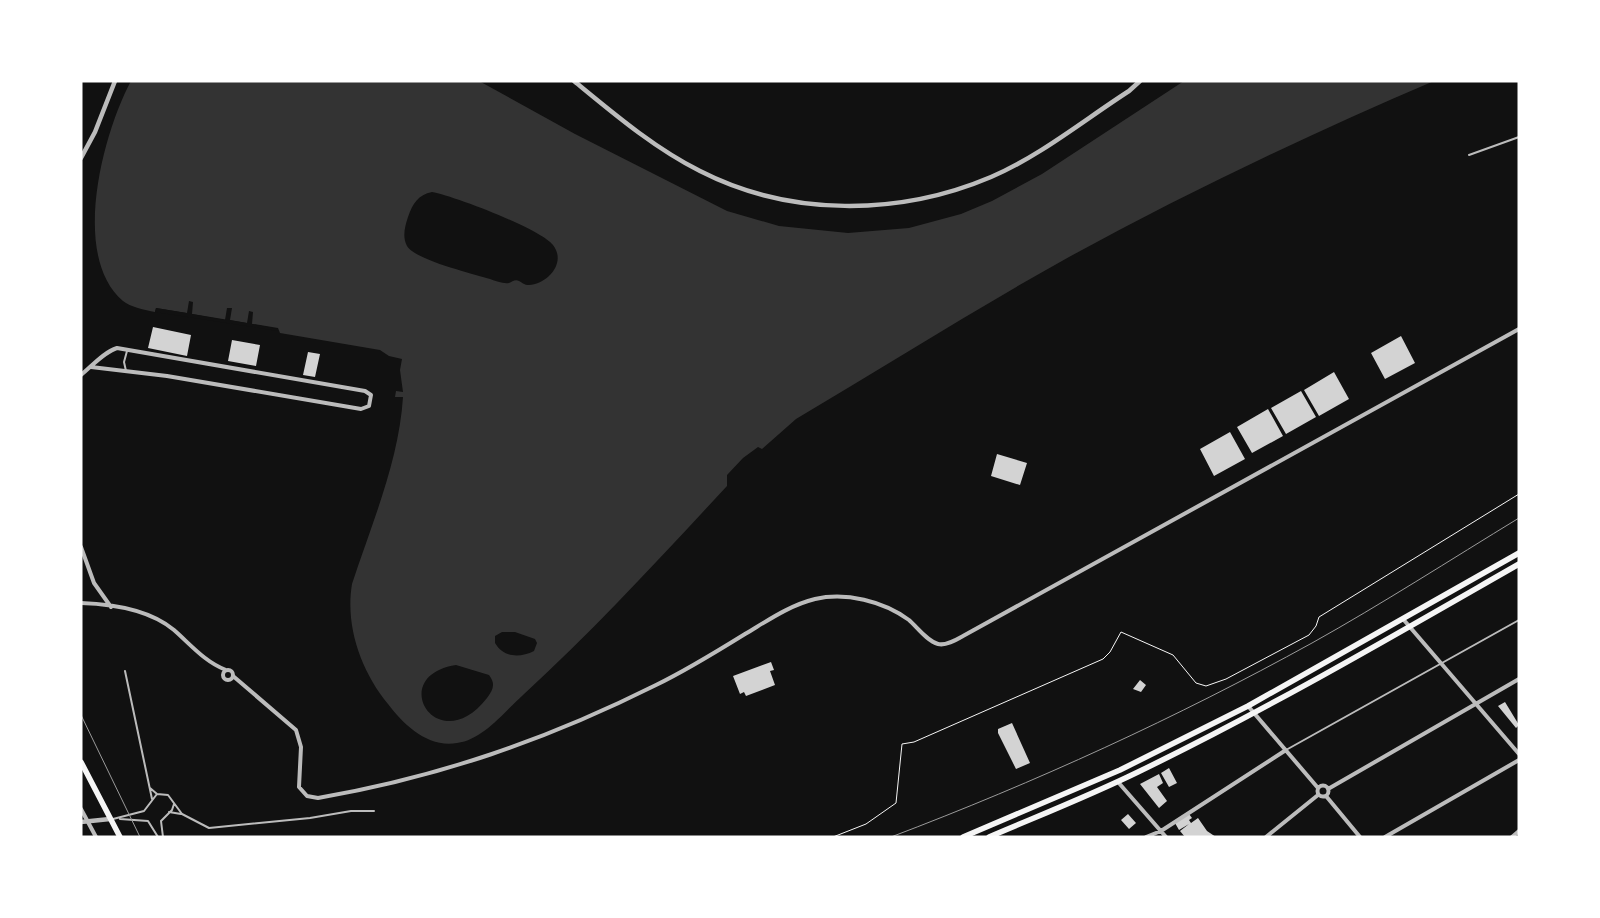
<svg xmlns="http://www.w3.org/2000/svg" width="1600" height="918" viewBox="0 0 1600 918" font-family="Barlow,sans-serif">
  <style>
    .water { fill: #333; fill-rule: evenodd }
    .pier { fill: #111 }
    .building { fill: #d3d3d3 }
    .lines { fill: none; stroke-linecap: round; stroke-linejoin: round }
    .path { stroke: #f5f5f5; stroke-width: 1 }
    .service { stroke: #bcbcbc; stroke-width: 2 }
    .minor { stroke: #bcbcbc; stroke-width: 4 }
    .tertiary { stroke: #bcbcbc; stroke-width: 4.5 }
    .primary { stroke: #f5f5f5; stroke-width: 5.5 }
    .tram { stroke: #9a9a9a; stroke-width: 1 }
  </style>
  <rect width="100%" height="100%" fill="#111"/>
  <!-- water -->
  <path class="water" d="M131,81H479L575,134L727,211L779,226L848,233L909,228L961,214L992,201L1042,174L1184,81H1434C1310,134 1188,192 1069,257C977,308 887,365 796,419L762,449L758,447L743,458L727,475V486C661,557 595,629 523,695C504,712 483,740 457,743C428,748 404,725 388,704C361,671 345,626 352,584C372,523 399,461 403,397H395L396,391L403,392L400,370L402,359L389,356L380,350L280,333L278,328L156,308L155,312C145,310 130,307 123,301C70,256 103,133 131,81ZM432,192C454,196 541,229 553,245C567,263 547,284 529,285C524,285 523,283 519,281C515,279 512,282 509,283C503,284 496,281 490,279C474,274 415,260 407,246C402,237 405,226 408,217C413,203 418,195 432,192ZM502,632H515L535,639L537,643L534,651C520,658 504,658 495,643V636ZM456,665L489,675C496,684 493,690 487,698C438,761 385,676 456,665Z"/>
  <!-- pier -->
  <path class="pier" d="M189,301L193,302L192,314L225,320L227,308H232L230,320L247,323L249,311L253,312L252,324L278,329V331L155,312L156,308L187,313Z"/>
  <!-- building -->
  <path class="building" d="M153,327L191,335L187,356L148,348Z
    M1401,336L1415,363L1385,379L1371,353Z
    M232,340L260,345L256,366L228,361Z
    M308,352L320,354L315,377L303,375Z
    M1334,372L1349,399L1319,416L1304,390Z
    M1301,391L1316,417L1286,434L1271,408Z
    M1268,409L1283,436L1252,453L1237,427Z
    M1230,432L1245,459L1214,476L1200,449Z
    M997,454L1027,463L1020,485L991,476Z
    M771,662L774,670L770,671L775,685L746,696L744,692L740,694L733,676Z
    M1140,680L1146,685L1141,692L1133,689Z
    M1505,702L1519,725L1516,728L1498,706Z
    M1012,723L1030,763L1016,769L998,733V729Z
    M1169,768L1177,783L1169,787L1161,773Z
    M1159,774L1163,783L1157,787L1167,801L1159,808L1140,784Z
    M1128,814L1136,823L1129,829L1121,820Z
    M1189,814L1192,818L1189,820L1191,823L1198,818L1207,831L1216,837H1185L1180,831L1189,824L1179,830L1175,823Z"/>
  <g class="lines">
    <!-- path -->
    <path class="path" d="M833,837L866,824L896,803L902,744L914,742L1103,659L1110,652L1121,632L1173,655L1196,683L1206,686L1226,679L1309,635L1316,626L1319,617L1519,494"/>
    <!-- service -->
    <path class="service" d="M1469,155L1519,137
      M126,371L124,362L127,351
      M125,671L152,799
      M1286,750L1519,620
      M150,788L157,794L168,795L182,814L209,828L310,818L351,811H374
      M169,812L181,814
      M113,819L144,811L157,794
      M120,819L148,821L158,837
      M163,837L161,821L172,810L174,804"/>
    <!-- minor -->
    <path class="minor" d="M81,375C92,366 104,352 117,348L365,391L371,395L369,406L361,409L167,376L91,367
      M81,547L94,583L111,607
      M81,603C111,604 150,610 174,630C191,645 205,662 226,670
      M1403,619L1519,754
      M223 675a5 5 0 1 1 10 0a5 5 0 1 1-10 0Z
      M233,676L296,730L301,747L299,787L307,796L318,798C439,777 546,740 656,685C687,670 716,652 745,634C767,621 790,605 815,599C846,592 883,601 909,620C917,627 927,641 938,644C946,646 956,640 963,636L1519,329
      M1248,706L1318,788
      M1118,782L1166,837
      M1317.5 791a5.5 5.5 0 1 1 11 0a5.5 5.5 0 1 1-11 0Z
      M1328,789L1519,679
      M1326,796L1360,837
      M81,809L96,837
      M1146,837L1161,831L1286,750
      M1266,837L1318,795
      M1385,837L1519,760
      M1512,837L1519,831"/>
    <!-- tertiary -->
    <path class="tertiary" d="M574,81C613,113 654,148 700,171C790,217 899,216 991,177C1040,156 1084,120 1129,91L1140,81
      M81,158L95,132L115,81
      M81,822L110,819"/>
    <!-- primary -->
    <path class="primary" d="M81,762L120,837
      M963,837L1120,770L1248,706L1519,553
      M989,837C1038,816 1089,796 1138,772C1268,709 1393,636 1519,564"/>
    <!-- tram -->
    <path class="tram" d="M81,715L140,837
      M891,837C1036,782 1176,718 1312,643C1382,604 1450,560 1519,518"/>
  </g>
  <!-- border -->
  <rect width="1600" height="918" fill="none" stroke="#ffffff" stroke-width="165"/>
</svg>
